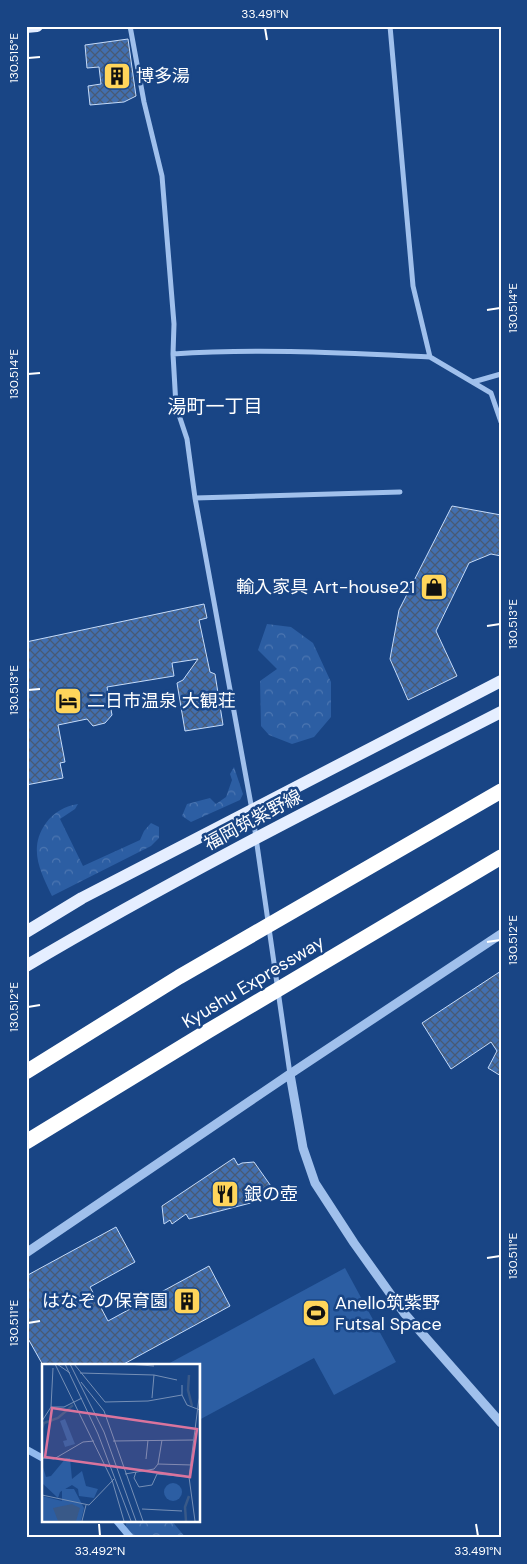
<svg xmlns="http://www.w3.org/2000/svg" width="527" height="1564" viewBox="0 0 527 1564" font-family="'DM Sans','Noto Sans JP',sans-serif">
  <style>
    .forest { fill: url(#forest-crowns) }
    .park { fill: #2c5ea3 }
    .lines { fill: none; stroke-linecap: round; stroke-linejoin: round }
    .stream { stroke: #92baee; stroke-width: 7 }
    .building { fill: url(#building-cross-hatch); stroke: #c5dbf9 }
    .minor { stroke: #a0c0ec; stroke-width: 5 }
    .tertiary { stroke: #a0c0ec; stroke-width: 9 }
    .primary { stroke: #e5eeff; stroke-width: 12 }
    .motorway-bridge { stroke: #fff; stroke-width: 15 }
    .ticks { fill: none; stroke: #fff; stroke-width: 2 }
    .labels { text-anchor: middle; stroke-width: 5; stroke-linejoin: round; paint-order: stroke }
    .poi-label { font-size: 18px; fill: #fff; stroke: #194585; text-anchor: start }
    .street-label { font-size: 18px; fill: #fff; stroke: #194585 }
    .neighbourhood-label { font-size: 19px; fill: #fff; stroke: #194585 }
    .inset-river { fill: none; stroke: #395988; stroke-width: 2.5 }
    .inset-road { fill: none; stroke: #758fb6; stroke-width: 1 }
    .view { fill: #da749d; fill-opacity: 0.15; stroke: #da749d; stroke-width: 2.5 }
    .inset-edge { fill: none; stroke: #fff; stroke-width: 2.5 }
    .neatline { fill: none; stroke: #fff; stroke-width: 2 }
    .ticks-label { font-size: 12px; text-anchor: middle; fill: #fff }
  </style>
  <defs>
    <pattern id="forest-crowns" width="20" height="18" patternUnits="userSpaceOnUse" patternTransform="scale(1.25)"><rect width="20" height="18" fill="#2c5ea3"/><path d="M2 6a3 3 0 1 1 6 0M12 15a3 3 0 1 1 6 0" fill="none" stroke="#4c76b1"/></pattern>
    <pattern id="building-cross-hatch" width="8" height="8" patternUnits="userSpaceOnUse" patternTransform="scale(1.25)"><rect width="8" height="8" fill="#426faf"/><path d="M0 0l8 8M0 8l8-8" fill="none" stroke="#485a74"/></pattern>
  </defs>
  <rect width="100%" height="100%" fill="#194585"/>
  <!-- forest -->
  <path class="forest" d="M267,624L291,627L313,643L331,682V717L314,737L292,744L269,735L261,726L260,681L277,669L258,650Z
    M234,767L243,794L240,800L191,822L182,816L187,804L210,798L216,804L226,797L232,780L230,774Z
    M78,804L75,809L60,819L83,866L140,840L144,831L151,823L159,827V838L151,846L52,896C40,871 28,848 46,823C54,812 65,806 78,804Z
    M127,1520H171L186,1538H123Z"/>
  <!-- park -->
  <path class="park" d="M345,1268L396,1362L334,1395L314,1358L199,1420V1365H166Z"/>
  <g class="lines">
    <!-- stream -->
    <path class="stream" d="M26,1449L44,1459
      M116,1520L131,1538"/>
  </g>
  <!-- building -->
  <path class="building" d="M128,39L136,96L124,102L90,105L88,86L101,84L99,67L87,68L85,45Z
    M452,506L501,515V556L491,554L469,563L436,631L457,676L408,700L390,659L399,610Z
    M204,604L207,618L199,620L210,672L215,674L223,725L185,731L177,683L183,680L198,659L172,663L174,676L107,687L112,715L105,723L93,726L87,719L58,725L65,762L60,763L63,778L26,785V642Z
    M501,971V1076L488,1068L497,1051L491,1042L451,1069L422,1023Z
    M234,1158L238,1165L242,1163L254,1162L273,1189L266,1199L189,1219L186,1214L172,1224L170,1220L164,1224L162,1206Z
    M116,1227L135,1262L90,1287L108,1321L209,1266L230,1306L122,1365H44V1367L26,1335V1296L28,1295L26,1276Z"/>
  <g class="lines">
    <!-- minor -->
    <path class="minor" d="M130,26L144,102L162,176L174,324L173,354L176,406L187,439L195,498L252,810L290,1074
      M390,26L413,286L430,357L491,393L501,422
      M173,354C258,348 344,353 430,357
      M473,382L501,374
      M195,498L400,492"/>
    <!-- tertiary -->
    <path class="tertiary" d="M290,1074L303,1148L315,1183L354,1243L404,1313L501,1423
      M26,1253L290,1074L501,934"/>
    <!-- primary -->
    <path class="primary" d="M26,27L37,26
      M26,932L82,898L501,681
      M26,966C181,874 341,794 501,712"/>
    <!-- motorway-bridge -->
    <path class="motorway-bridge" d="M26,1072L179,977L501,791
      M26,1142L208,1031L501,857"/>
  </g>
  <!-- ticks -->
  <path class="ticks" d="M265,28L267,40M28,58L40,57M487,310L500,308M28,374L40,373M487,626L500,624M28,690L40,689M487,942L500,940M28,1007L40,1005M487,1258L500,1256M28,1323L40,1321M99,1524L100,1536M476,1524L478,1536"/>
  <!-- icons -->
  <defs>
    <g id="building-square" transform="scale(1.4375)"><rect x="-9" y="-9" width="18" height="18" rx="4" fill="#ffd55b" stroke="#194585"/><path d="M-4-6H4V6H1V3H-1V6H-4ZM-2.5-4.3h1.7v1.8h-1.7ZM.8-4.3h1.7v1.8H.8ZM-2.5-1h1.7V.8h-1.7ZM.8-1h1.7V.8H.8Z" fill="#111"/></g>
    <g id="shop-square" transform="scale(1.4375)"><rect x="-9" y="-9" width="18" height="18" rx="4" fill="#ffd55b" stroke="#194585"/><path d="M-5-2.5h2.3a2.7 3.5 0 0 1 5.4 0H5L5.5 6h-11ZM-1.5-2.5h3a1.5 2.3 0 0 0-3 0Z" fill="#111"/></g>
    <g id="hotel-square" transform="scale(1.4375)"><rect x="-9" y="-9" width="18" height="18" rx="4" fill="#ffd55b" stroke="#194585"/><path d="M-6-4.5h1.5V1H6V5H4.5V3h-9V5H-6ZM-4 0a1.8 1.8 0 1 1 3.6 0ZM.5 0V-2.5h3Q6-2.5 6 0Z" fill="#111"/></g>
    <g id="restaurant-square" transform="scale(1.4375)"><rect x="-9" y="-9" width="18" height="18" rx="4" fill="#ffd55b" stroke="#194585"/><path d="M-5-6h1v4h1v-4h1v4h1v-4h1v5L-1.5 .5V6h-2V.5L-5-1ZM5-6V6H3V1.5H1.5Q1.5-4 5-6Z" fill="#111"/></g>
    <g id="stadium-square" transform="scale(1.4375)"><rect x="-9" y="-9" width="18" height="18" rx="4" fill="#ffd55b" stroke="#194585"/><path d="M0-5a6.5 5 0 1 0 0 10a6.5 5 0 1 0 0-10ZM-3.5-1.8h7v3.6h-7Z" fill="#111"/></g>
  </defs>
  <g fill-rule="evenodd">
    <use href="#building-square" x="117" y="76"/>
    <use href="#shop-square" x="434" y="587"/>
    <use href="#hotel-square" x="68" y="701"/>
    <use href="#restaurant-square" x="225" y="1194"/>
    <use href="#building-square" x="187" y="1301"/>
    <use href="#stadium-square" x="316" y="1313"/>
  </g>
  <g class="labels">
    <!-- poi labels -->
    <g class="poi-label">
      <text x="136" y="82">博多湯</text>
      <text x="415" y="593" text-anchor="end">輸入家具 Art-house21</text>
      <text x="87" y="707">二日市温泉 大観荘</text>
      <text x="244" y="1200">銀の壺</text>
      <text x="168" y="1307" text-anchor="end">はなぞの保育園</text>
      <text x="335" y="1309">Anello筑紫野<tspan x="335" dy="21">Futsal Space</tspan></text>
    </g>
    <!-- street labels -->
    <g class="street-label">
      <text transform="translate(253 820) rotate(-28)" y="6">福岡筑紫野線</text>
      <text transform="translate(253 982) rotate(-31)" y="6">Kyushu Expressway</text>
    </g>
    <!-- neighbourhood labels -->
    <g class="neighbourhood-label">
      <text x="215" y="413">湯町一丁目</text>
    </g>
  </g>
  <!-- overview -->
  <g transform="translate(42 1364)">
    <rect width="158" height="158" fill="#194585"/>
    <path d="M24,94H28L30,115L40,107L44,122L56,125L52,134L37,132L36,125L30,121L18,128L16,134L0,119V100L4,113L9,112Z" fill="#2c5ea3"/>
    <path d="M23,55L33,80L23,83L21,77L25,76L18,57ZM20,125H32L42,144L39,157H0V132L20,137Z" fill="#2c5ea3"/>
    <path d="M122 128a9 9 0 1 1 18 0a9 9 0 1 1-18 0Z" fill="#2c5ea3"/>
    <path d="M30,140L38,144L34,157H16L11,144Z" fill="#395988"/>
    <path class="inset-river" d="M147,11L146,26L150,42M0,64L2,59L16,54L31,41M144,157L143,143L147,132"/>
    <path class="inset-road" d="M13,0L70,116L82,157M15,0L28,9M23,0L56,70L89,157M28,0L62,68L94,157M32,0L63,38L106,37L140,31M86,0L112,2M38,9L112,11L135,16M39,18L62,47L101,157M140,21V31L145,41L158,46M110,34L112,11M9,43H22L40,34M0,57L9,43L11,4M71,77L151,76M0,94L12,95L41,78L52,77M104,95L106,76M116,100L120,76M94,108L92,114L97,123L110,121L115,110L147,113M83,110L112,105L116,100L150,101M0,131L47,141L72,115M100,145L140,147M40,157L44,141M153,157L147,113L157,34V0"/>
    <path class="view" d="M10,44L155,65L148,113L3,93Z"/>
    <rect width="158" height="158" class="inset-edge"/>
  </g>
  <!-- border -->
  <rect width="527" height="1564" fill="none" stroke="#194585" stroke-width="55"/>
  <rect x="28" y="28" width="472" height="1508" class="neatline"/>
  <g class="ticks-label">
    <text x="265" y="18">33.491°N</text>
    <text transform="translate(14 58) rotate(-90)" y="4">130.515°E</text>
    <text transform="translate(513 308) rotate(-90)" y="4">130.514°E</text>
    <text transform="translate(14 374) rotate(-90)" y="4">130.514°E</text>
    <text transform="translate(513 624) rotate(-90)" y="4">130.513°E</text>
    <text transform="translate(14 690) rotate(-90)" y="4">130.513°E</text>
    <text transform="translate(513 940) rotate(-90)" y="4">130.512°E</text>
    <text transform="translate(14 1007) rotate(-90)" y="4">130.512°E</text>
    <text transform="translate(513 1256) rotate(-90)" y="4">130.511°E</text>
    <text transform="translate(14 1323) rotate(-90)" y="4">130.511°E</text>
    <text x="100" y="1555">33.492°N</text>
    <text x="478" y="1555">33.491°N</text>
  </g>
</svg>
